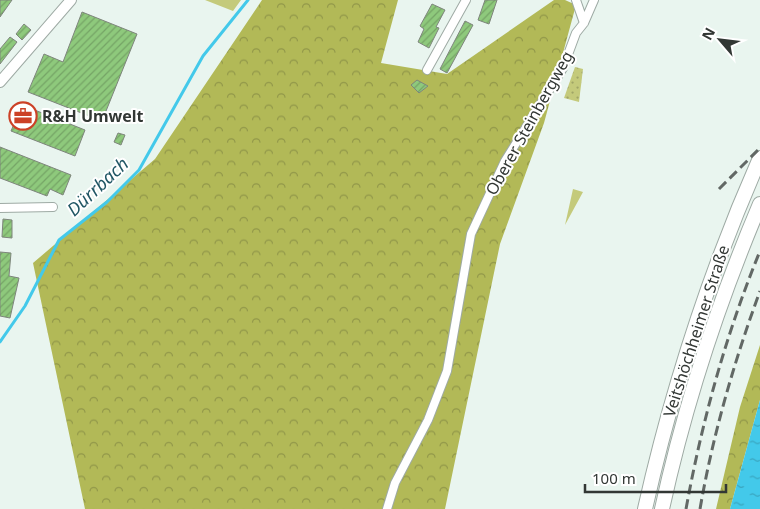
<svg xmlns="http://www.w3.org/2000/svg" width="760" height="509" viewBox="0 0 760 509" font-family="'Noto Sans',sans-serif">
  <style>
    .green { fill: #c4ca7b }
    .forest { fill: url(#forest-crowns) }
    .garden { fill: url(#garden-dots) }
    .water { fill: url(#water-ripples) }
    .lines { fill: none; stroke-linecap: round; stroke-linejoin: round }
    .stream { stroke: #43c9ea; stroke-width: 3 }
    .building { fill: url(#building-hatch); stroke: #7e857c }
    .minor-casing { stroke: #9eaaa4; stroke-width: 10 }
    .tertiary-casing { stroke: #9eaaa4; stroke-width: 12 }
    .trunk-casing { stroke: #9eaaa4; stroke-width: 16 }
    .minor { stroke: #fff; stroke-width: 8 }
    .tertiary { stroke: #fff; stroke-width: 10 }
    .trunk { stroke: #fff; stroke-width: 14 }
    .rail { stroke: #626865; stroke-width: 3; stroke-dasharray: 10 5; stroke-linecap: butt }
    .labels { text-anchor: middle; stroke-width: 4; stroke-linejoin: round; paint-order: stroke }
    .poi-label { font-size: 16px; font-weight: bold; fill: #323734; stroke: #fff; text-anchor: start }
    .street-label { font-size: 16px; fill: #323734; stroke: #fff }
    .water-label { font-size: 18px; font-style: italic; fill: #215765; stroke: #fff }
  </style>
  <defs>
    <pattern id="forest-crowns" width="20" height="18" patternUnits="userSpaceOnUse" patternTransform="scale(1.25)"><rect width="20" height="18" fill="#b2b957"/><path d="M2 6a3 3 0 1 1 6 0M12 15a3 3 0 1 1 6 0" fill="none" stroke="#919749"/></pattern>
    <pattern id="garden-dots" width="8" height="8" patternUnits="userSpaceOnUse" patternTransform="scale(1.25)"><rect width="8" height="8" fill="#c4ca7b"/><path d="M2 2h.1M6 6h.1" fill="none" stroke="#a0a566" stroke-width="1.8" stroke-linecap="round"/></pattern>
    <pattern id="water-ripples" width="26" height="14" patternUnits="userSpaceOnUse" patternTransform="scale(1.25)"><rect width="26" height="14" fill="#43c9ea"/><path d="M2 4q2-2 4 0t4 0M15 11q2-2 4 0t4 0" fill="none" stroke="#39a4be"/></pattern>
    <pattern id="building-hatch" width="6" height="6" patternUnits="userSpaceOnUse" patternTransform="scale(1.25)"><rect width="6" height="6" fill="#8ec97c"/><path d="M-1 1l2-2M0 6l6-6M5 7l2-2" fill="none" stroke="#75a466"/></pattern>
  </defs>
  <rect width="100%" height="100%" fill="#e9f5ef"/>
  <!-- green -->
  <path class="green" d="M205,0H241L233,11Z
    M573,189L583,192L565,225Z"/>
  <!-- forest -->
  <path class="forest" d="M262,0H398L381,63L447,74L554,0H565L576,5L544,123L500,244L445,509H85L33,263L155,159Z
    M760,345V400L730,509H716L740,407Z"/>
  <!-- garden -->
  <path class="garden" d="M575,67L583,69L579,102L564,98Z"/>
  <!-- water -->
  <path class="water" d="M760,400V509H730Z"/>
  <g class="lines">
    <!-- stream -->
    <path class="stream" d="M0,342L25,306L59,240L107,202L139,170L203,56L248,0"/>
  </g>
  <!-- building -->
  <path class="building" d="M0,0H12L0,17Z
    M485,0H497L489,24L478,20Z
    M432,4L445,10L436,27L439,28L429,48L418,42L424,29L420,26Z
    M82,12L137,34L102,121L28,92L44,54L63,62Z
    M465,21L473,25L447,73L440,69Z
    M24,24L31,30L22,40L16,34Z
    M10,37L17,42L0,64V49Z
    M417,80L428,86L419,93L411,85Z
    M22,105L85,130L75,156L11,131Z
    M118,133L125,135L121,145L114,142Z
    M0,147L71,175L63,195L50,189L47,196L0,178Z
    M3,219L12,220V238L2,237Z
    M0,252L11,253L9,276L19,278L10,318L0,316Z"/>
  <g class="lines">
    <!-- minor casing -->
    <g class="minor-casing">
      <path id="minor" d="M576,0L584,23
        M427,70L466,0
        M0,208L53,207
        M387,509L395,483L428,420L447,371L471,234L505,161L563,68L576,33L584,23L594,0"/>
    </g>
    <!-- tertiary casing -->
    <g class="tertiary-casing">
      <path id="tertiary" d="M0,82L71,0"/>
    </g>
    <!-- trunk casing -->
    <g class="trunk-casing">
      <path id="trunk" d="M645,509C672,389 710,271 760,158
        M662,509C685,404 718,303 760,204"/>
    </g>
    <!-- minor -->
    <use href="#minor" class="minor"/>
    <!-- tertiary -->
    <use href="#tertiary" class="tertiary"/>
    <!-- trunk -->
    <use href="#trunk" class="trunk"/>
    <!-- rail -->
    <path class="rail" d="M719,189L760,148
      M686,509C702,421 726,334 760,251
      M700,509C713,434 734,362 760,291"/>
  </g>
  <!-- icons -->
  <defs>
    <g id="office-ring" transform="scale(1.4375)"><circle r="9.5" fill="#fff" stroke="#cc4126" stroke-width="1.5"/><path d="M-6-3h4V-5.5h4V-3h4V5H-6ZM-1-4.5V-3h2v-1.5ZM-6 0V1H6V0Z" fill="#cc4126"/></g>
  </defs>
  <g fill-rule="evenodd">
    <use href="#office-ring" x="23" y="116"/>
  </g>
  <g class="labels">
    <!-- poi labels -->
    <g class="poi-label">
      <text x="42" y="122">R&amp;H Umwelt</text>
    </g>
    <!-- street labels -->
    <g class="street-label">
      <text transform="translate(529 123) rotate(-61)" y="6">Oberer Steinbergweg</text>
      <text transform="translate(696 331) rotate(-72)" y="6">Veitshöchheimer Straße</text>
    </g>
    <!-- water labels -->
    <g class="water-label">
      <text transform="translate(98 187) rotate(-43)" y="6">Dürrbach</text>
    </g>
  </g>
  <!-- north arrow -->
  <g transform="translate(720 40) rotate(298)" stroke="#ffffff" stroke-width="4" paint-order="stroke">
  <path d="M0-4L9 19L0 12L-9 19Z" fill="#323734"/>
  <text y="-8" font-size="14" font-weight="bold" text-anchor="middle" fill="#323734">N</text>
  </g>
  <!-- scale -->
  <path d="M585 484v8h141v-8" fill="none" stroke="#323734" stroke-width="2.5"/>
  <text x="592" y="484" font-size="15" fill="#323734" stroke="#ffffff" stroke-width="4" paint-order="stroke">100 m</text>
</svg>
